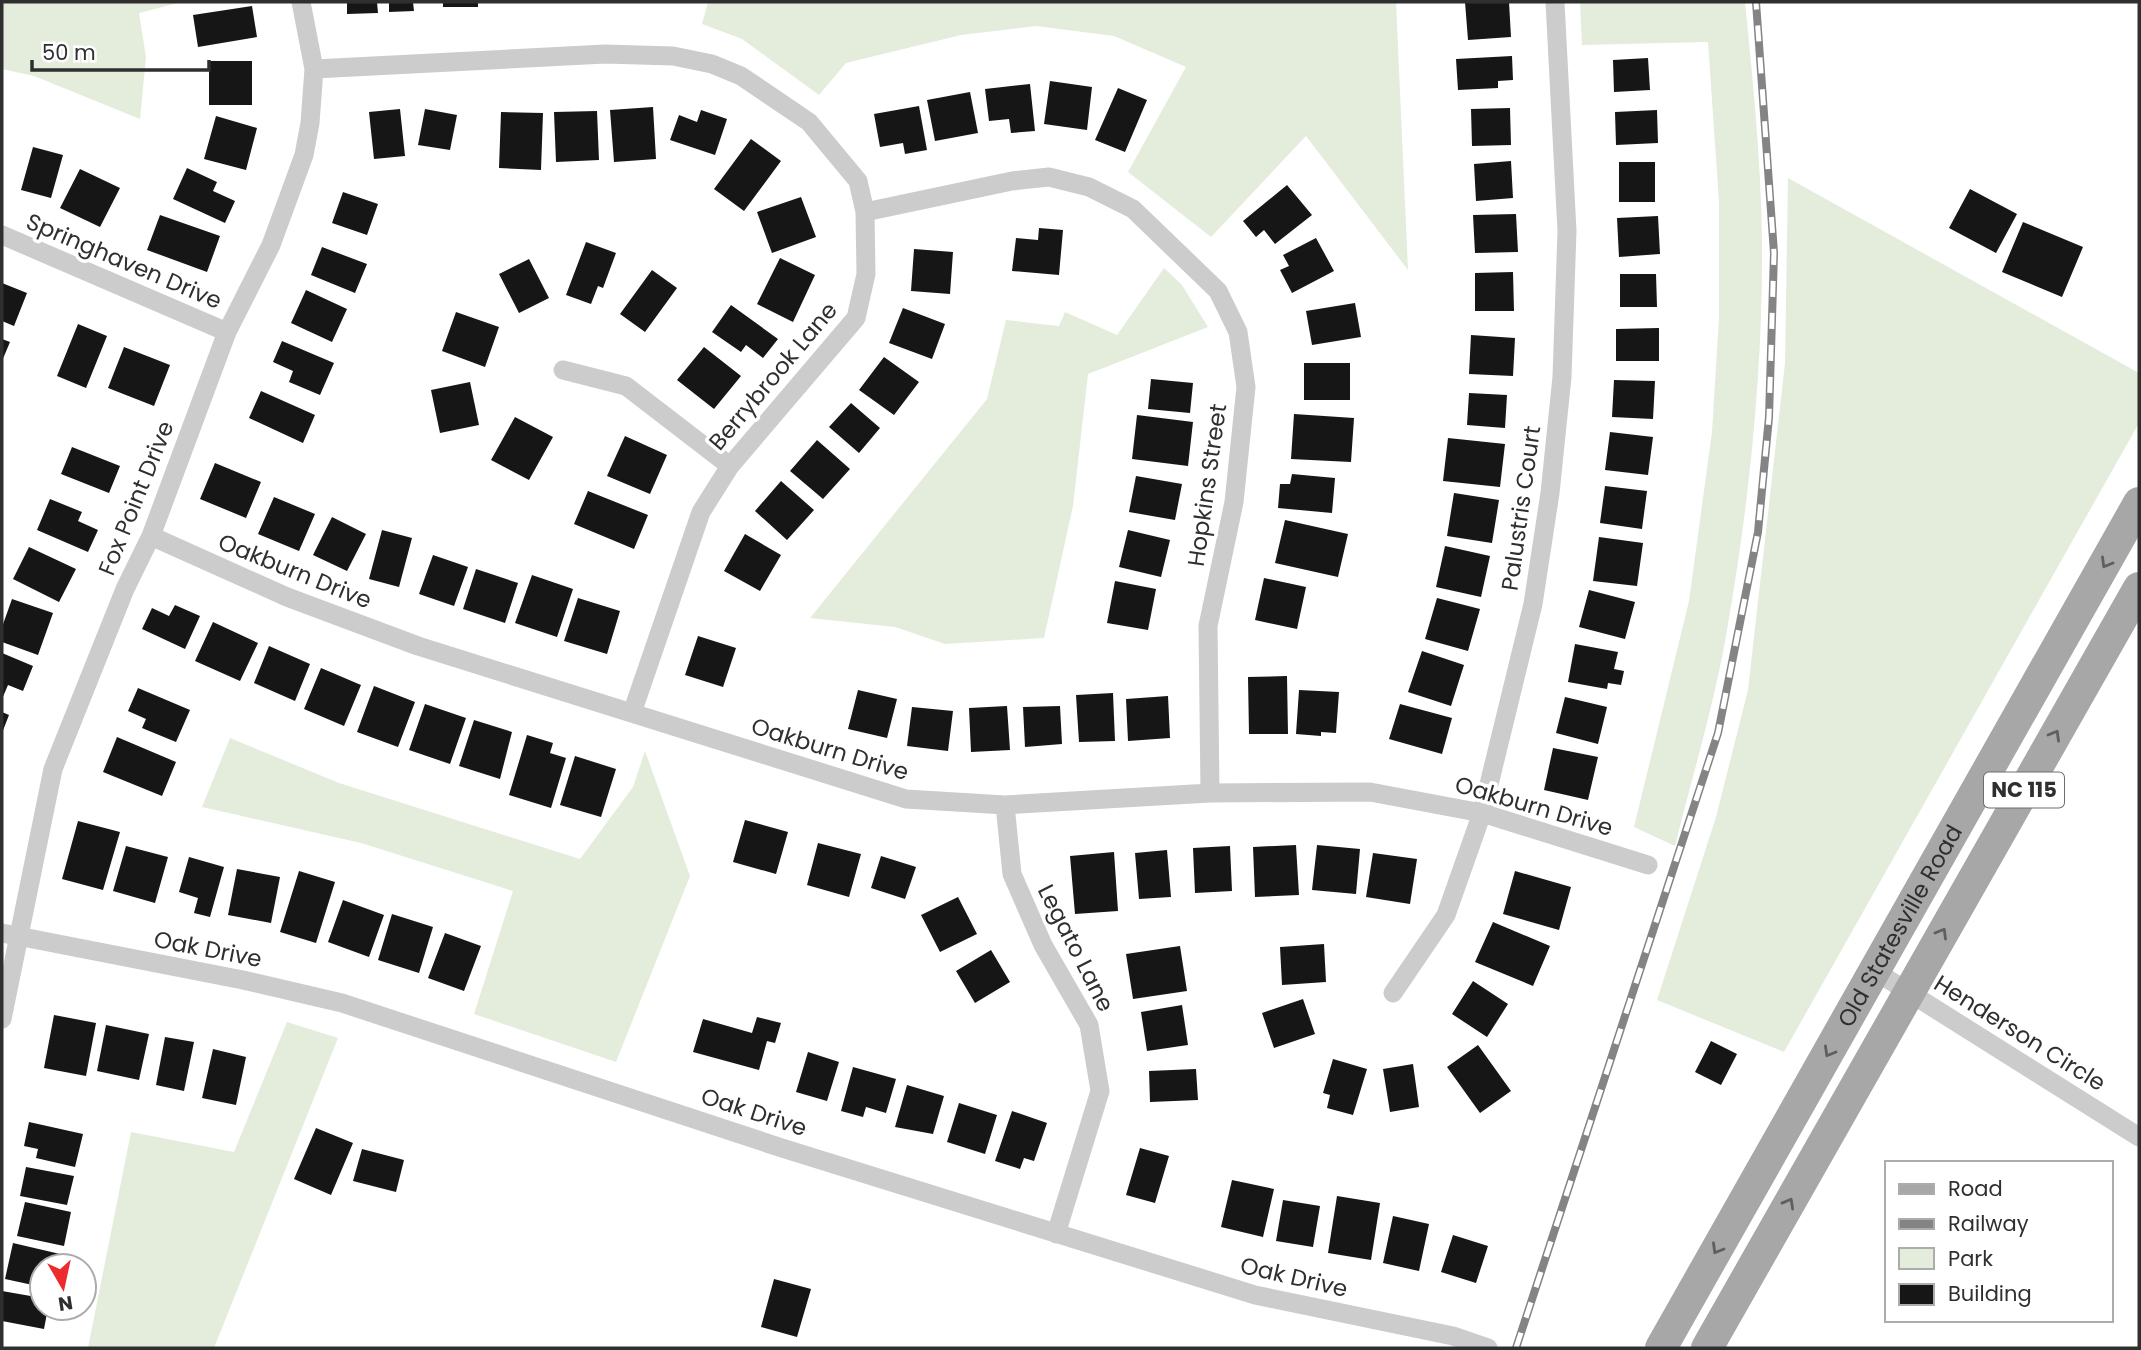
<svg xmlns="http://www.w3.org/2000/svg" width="2141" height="1350" viewBox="0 0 2141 1350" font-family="Poppins,sans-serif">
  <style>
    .green { fill: #e4eddc }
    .building { fill: #161616 }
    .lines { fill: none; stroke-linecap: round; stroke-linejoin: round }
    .street { stroke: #ccc; stroke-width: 19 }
    .primary { stroke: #a7a7a7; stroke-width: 32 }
    .rail-casing { stroke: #848484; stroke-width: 8 }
    .rail { stroke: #fff; stroke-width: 5; stroke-dasharray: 16; stroke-linecap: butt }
    .oneway { stroke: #5f5f5f }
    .labels { text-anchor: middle; stroke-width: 7; stroke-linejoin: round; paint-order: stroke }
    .shield { fill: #fff; stroke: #6d6d6d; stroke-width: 2 }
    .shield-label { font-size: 21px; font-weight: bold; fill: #2f2f2f }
    .street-label { font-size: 23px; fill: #2f2f2f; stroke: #fff }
  </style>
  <rect width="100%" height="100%" fill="#fff"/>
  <!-- green -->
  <path class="green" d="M2,2H182L139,13L146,57L140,119L34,76L2,69Z
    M708,2H1396L1408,270L1306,136L1211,237L1128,172L1186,67L1114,36L1036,26L961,35L846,63L819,95L742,39L702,24Z
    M1580,2H1745C1753,81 1761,160 1762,240C1763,369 1750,497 1728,624C1716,699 1693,773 1675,846L1634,827L1689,601L1712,432L1719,318V202L1708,42L1582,45Z
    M1788,178L2139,373V423L1784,1052L1657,1000L1716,817L1748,690L1785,363Z
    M1164,268L1182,285L1208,327L1088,374L1073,506L1044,638L945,644L895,627L810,618L987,399L1006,320L1059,326L1065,312L1117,335Z
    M230,738L339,783L580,859L633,787L645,751L690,876L616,1062L474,1014L513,891L361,843L202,807Z
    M287,1022L338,1038L214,1348H88L131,1132L234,1152Z"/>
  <!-- building -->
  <path class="building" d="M347,2H377L378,13L347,14Z
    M389,2H413L414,11L389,12Z
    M443,2H478V7H443Z
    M1465,2H1509L1511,37L1468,40Z
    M252,6L257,37L198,47L193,15Z
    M1512,56L1513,80L1498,81V88L1458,90L1456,59Z
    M1648,58L1650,90L1614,92L1613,60Z
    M209,61H252V105H209Z
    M1050,81L1092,87L1087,130L1044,124Z
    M1030,84L1035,131L1011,133L1009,119L989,121L985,89Z
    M1118,88L1147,100L1125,152L1095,140Z
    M970,92L978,133L935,141L927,100Z
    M919,106L927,150L905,154L903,143L880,147L874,114Z
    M653,107L656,159L614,162L610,110Z
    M1510,108L1511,145L1472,146L1471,109Z
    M400,109L405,156L374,159L369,112Z
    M425,109L457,115L450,150L418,145Z
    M701,110L727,119L715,155L670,140L679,115L697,122Z
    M1657,110L1658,143L1616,145L1615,112Z
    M597,111L599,160L556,162L554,112Z
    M501,112L543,113L541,170L499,168Z
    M216,116L257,128L246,170L204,159Z
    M751,139L781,161L744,211L714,189Z
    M33,147L63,155L51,198L21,190Z
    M1511,161L1513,198L1476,201L1474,164Z
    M1619,162H1655V202H1619Z
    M187,168L217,182L213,191L235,201L225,223L173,199Z
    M80,169L120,188L100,227L60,208Z
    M1287,185L1312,215L1275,244L1264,230L1256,237L1243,221Z
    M1970,189L2017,214L1996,253L1949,228Z
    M343,192L378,204L367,235L332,223Z
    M801,197L816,237L772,253L757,212Z
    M1516,214L1518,252L1475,253L1473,215Z
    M160,215L220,236L207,272L147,250Z
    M1658,216L1660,254L1619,257L1617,218Z
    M2023,222L2083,247L2062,297L2002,272Z
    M1039,228L1063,230L1059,275L1012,271L1016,238L1038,240Z
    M1316,238L1334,271L1292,293L1280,270L1289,266L1283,255Z
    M586,242L616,253L603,288L598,286L591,304L566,295Z
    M322,247L367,264L355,293L311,275Z
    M914,249L953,252L950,294L911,291Z
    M780,258L815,275L793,322L757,304Z
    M529,259L549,298L519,313L499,274Z
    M652,270L677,288L645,332L620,314Z
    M1513,272L1514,311H1475V273Z
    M1620,274H1656L1657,307H1620Z
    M2,283L27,293L14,326L2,321Z
    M306,290L347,309L332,342L291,323Z
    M1355,303L1361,337L1312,345L1306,311Z
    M731,305L778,339L763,358L746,345L741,352L712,332Z
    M903,308L945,324L932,359L889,343Z
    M456,312L499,327L485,367L442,351Z
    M78,324L107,336L86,388L57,376Z
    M1659,328V361H1616V329Z
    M1471,335L1515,338L1513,376L1469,374Z
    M2,339L10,342L2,361Z
    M282,341L334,363L320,395L289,382L293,371L273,362Z
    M124,347L170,365L154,406L108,388Z
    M704,347L741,376L714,409L677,380Z
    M884,357L919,382L894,415L859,390Z
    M1304,363H1350V400H1304Z
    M1151,379L1193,383L1190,413L1148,409Z
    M1614,380L1655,381L1653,419L1612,417Z
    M470,382L479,425L440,433L431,390Z
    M261,391L315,415L303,443L249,418Z
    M1469,393L1507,395L1505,428L1467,425Z
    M851,403L880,428L859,453L829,427Z
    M1294,414L1354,418L1351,462L1291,459Z
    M1137,415L1193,422L1188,466L1132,459Z
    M515,417L553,437L529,480L491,460Z
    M1610,432L1653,437L1648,475L1605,470Z
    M625,436L667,455L650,494L607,476Z
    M1448,438L1505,444L1500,487L1443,481Z
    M817,440L850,469L823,499L790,471Z
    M72,447L120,466L109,493L61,474Z
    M215,463L261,482L246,518L200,499Z
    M1292,474L1335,478L1332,513L1278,508L1280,484H1290Z
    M1136,476L1182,484L1175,520L1129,512Z
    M781,481L814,510L787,540L755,511Z
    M1605,486L1647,491L1642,529L1600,523Z
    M588,491L648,515L634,549L574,524Z
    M1454,493L1499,500L1492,543L1447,536Z
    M274,497L315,514L299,551L258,534Z
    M50,499L82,512L78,521L98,530L88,552L37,530Z
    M332,517L366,534L347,571L313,555Z
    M1285,520L1348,534L1338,577L1275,563Z
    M382,530L412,538L399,587L369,579Z
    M1128,530L1170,540L1161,577L1119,567Z
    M745,534L781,555L760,591L724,571Z
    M1599,537L1643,543L1637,586L1593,581Z
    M1445,546L1490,556L1481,597L1436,587Z
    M29,547L76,569L59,602L13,579Z
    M433,555L468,567L454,606L419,594Z
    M476,569L518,583L505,623L463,609Z
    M532,575L573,589L557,637L515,623Z
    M1264,578L1306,587L1297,629L1255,620Z
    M1115,581L1156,589L1148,630L1107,623Z
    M1589,590L1635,602L1625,639L1579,627Z
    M578,598L620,611L607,654L564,641Z
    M1437,598L1480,609L1468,651L1425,639Z
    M12,599L53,613L38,655L2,642V627Z
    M175,605L200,616L185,649L142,629L152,608L169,616Z
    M213,622L258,643L240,681L195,661Z
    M698,636L736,648L723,687L685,675Z
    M1575,644L1618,652L1614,669L1624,671L1621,685L1608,683L1607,689L1568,682Z
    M269,646L310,664L295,701L254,683Z
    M1422,651L1464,665L1451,706L1408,692Z
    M2,653L33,666L23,691L8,685L2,699Z
    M321,668L361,685L344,726L304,709Z
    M1287,676L1288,734H1249L1248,677Z
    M374,686L415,702L398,747L357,732Z
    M138,688L190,710L176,742L142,728L146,719L128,711Z
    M858,690L897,699L887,738L848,729Z
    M1299,690L1339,692L1336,733L1321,732V736L1296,734Z
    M1113,693L1115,741L1079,742L1076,695Z
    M1168,696L1170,738L1128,741L1126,699Z
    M1565,697L1607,707L1598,744L1556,733Z
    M425,704L466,718L450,764L409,750Z
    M1400,704L1452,718L1442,754L1389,739Z
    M1007,706L1010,750L971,752L969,708Z
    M1060,706L1062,744L1025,747L1023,707Z
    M912,707L953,711L948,751L907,746Z
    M2,712L9,715L2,733Z
    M474,720L512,732L500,779L459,766Z
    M527,735L553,743L550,753L566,758L551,808L509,795Z
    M117,737L176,762L162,796L103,772Z
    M1553,748L1598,757L1588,800L1544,790Z
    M575,756L616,769L601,817L560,805Z
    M745,820L788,832L776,874L733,862Z
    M78,821L120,832L103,890L62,879Z
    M818,843L861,854L849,897L807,885Z
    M1296,845L1299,895L1255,897L1253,847Z
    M1317,845L1360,849L1356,894L1312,890Z
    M126,846L168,857L155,903L113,891Z
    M1230,846L1232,891L1195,893L1193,848Z
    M1167,850L1171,897L1139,899L1135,853Z
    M1114,852L1118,911L1075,914L1070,856Z
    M1373,853L1417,859L1410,904L1366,897Z
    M881,856L916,867L905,899L871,888Z
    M189,857L224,867L210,917L194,913L198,898L179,892Z
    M237,869L280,877L271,923L228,915Z
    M299,871L335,882L316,943L280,932Z
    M1515,871L1571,887L1559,930L1503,914Z
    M958,897L977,934L940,952L921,915Z
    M343,900L384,915L369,957L328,942Z
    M392,914L433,927L419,973L378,960Z
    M1493,922L1550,946L1533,986L1475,962Z
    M445,933L481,946L464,991L428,978Z
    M1324,944L1326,982L1282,985L1280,947Z
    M1180,946L1187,991L1133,999L1126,954Z
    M991,950L1010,982L975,1003L956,971Z
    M1473,981L1508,1004L1487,1037L1452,1014Z
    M1303,999L1315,1034L1274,1048L1262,1013Z
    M1182,1005L1188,1045L1147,1051L1141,1012Z
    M54,1015L96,1023L86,1076L44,1068Z
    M757,1017L781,1023L775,1043L767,1041L759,1070L693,1052L703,1019L752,1033Z
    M106,1025L149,1034L139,1080L97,1071Z
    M165,1037L194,1042L184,1091L156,1085Z
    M1711,1041L1737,1054L1721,1085L1695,1072Z
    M1478,1045L1511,1091L1480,1113L1447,1067Z
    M213,1049L246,1057L236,1105L202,1098Z
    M808,1052L839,1062L827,1101L796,1092Z
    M1333,1059L1367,1069L1353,1115L1327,1108L1330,1095L1323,1093Z
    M1413,1064L1419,1107L1390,1112L1383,1069Z
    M853,1067L896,1079L886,1113L866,1107L863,1117L841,1111Z
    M1196,1069L1198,1100L1150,1102L1149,1071Z
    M907,1085L944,1096L933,1134L895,1127Z
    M959,1103L997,1115L985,1154L947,1142Z
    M1012,1111L1047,1123L1034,1161L1024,1158L1020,1169L995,1161Z
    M29,1122L83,1134L75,1167L36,1158L38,1149L24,1146Z
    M316,1128L353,1143L331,1195L294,1179Z
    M1140,1148L1169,1156L1155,1203L1126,1195Z
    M362,1149L404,1160L396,1192L353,1181Z
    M26,1167L74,1176L67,1205L20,1196Z
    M1232,1180L1274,1189L1263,1237L1221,1227Z
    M1337,1196L1380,1203L1371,1260L1328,1253Z
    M1283,1200L1320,1206L1313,1247L1276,1241Z
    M25,1202L71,1212L64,1246L17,1236Z
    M1393,1216L1429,1224L1419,1271L1383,1263Z
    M1453,1235L1488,1246L1476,1283L1441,1272Z
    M13,1243L60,1254L57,1266H42V1287L5,1279Z
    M774,1279L811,1289L797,1337L761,1327Z
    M2,1291L42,1298V1308H48L44,1329L2,1321Z"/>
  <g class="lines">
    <!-- street -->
    <path class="street" d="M314,69L605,54L673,56L712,64L741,76L809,122L858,181L865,212L866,274L856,318L730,466L701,512L632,713
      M865,212L1012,181L1049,177L1089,187L1133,209L1218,291L1238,332L1246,387L1234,502L1208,626L1210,793
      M2,235L227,332
      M563,370L626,386L730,466
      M151,536L287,597L418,646L906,799L1005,805L1210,793L1370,792L1482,813L1648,865
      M1005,805L1012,874L1043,945L1089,1025L1100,1091L1056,1234
      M2,933L243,980L342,1003L782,1148L1255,1295L1453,1336L1488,1348
      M1875,971L2139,1137
      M1393,993L1446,915L1482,813L1533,604L1550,493L1562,377L1567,231L1555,2
      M2,1019L53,769L125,589L151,536L227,332L271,245L304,155L310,123L314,69L301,2"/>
    <!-- primary -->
    <g class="primary">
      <path id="s1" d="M1661,1348L2139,503"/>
      <path d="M1707,1348L2139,588"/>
    </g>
    <!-- rail casing -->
    <g class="rail-casing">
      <path id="rail" d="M1516,1348L1718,733L1758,532L1769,417L1774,253L1756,2"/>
    </g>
    <!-- rail -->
    <use href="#rail" class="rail"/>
  </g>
  <!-- one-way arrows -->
  <defs><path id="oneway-chevron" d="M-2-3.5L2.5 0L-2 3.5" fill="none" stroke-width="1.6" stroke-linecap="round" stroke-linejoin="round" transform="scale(1.75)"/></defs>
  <g class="oneway">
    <use href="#oneway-chevron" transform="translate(2106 563) rotate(120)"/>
    <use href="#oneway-chevron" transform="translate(2055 735) rotate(-60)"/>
    <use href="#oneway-chevron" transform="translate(1942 933) rotate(-60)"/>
    <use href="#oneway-chevron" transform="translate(1829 1052) rotate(120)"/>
    <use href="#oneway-chevron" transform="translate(1789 1203) rotate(-61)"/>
    <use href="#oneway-chevron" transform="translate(1717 1249) rotate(120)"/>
  </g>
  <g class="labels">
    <!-- shield labels -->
    <rect class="shield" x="1984" y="772.5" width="80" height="35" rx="5"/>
    <g class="shield-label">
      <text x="2024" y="797">NC 115</text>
    </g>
    <!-- street labels -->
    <g class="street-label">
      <text transform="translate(124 261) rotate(23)" y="8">Springhaven Drive</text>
      <text transform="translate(773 376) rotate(-50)" y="8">Berrybrook Lane</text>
      <text transform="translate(1207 485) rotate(-82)" y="8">Hopkins Street</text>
      <text transform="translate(136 498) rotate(-68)" y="8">Fox Point Drive</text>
      <text transform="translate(1521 508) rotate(-82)" y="8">Palustris Court</text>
      <text transform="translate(295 571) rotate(22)" y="8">Oakburn Drive</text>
      <text transform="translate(830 749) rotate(17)" y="8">Oakburn Drive</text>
      <text transform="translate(1534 806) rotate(16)" y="8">Oakburn Drive</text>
      <text dy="8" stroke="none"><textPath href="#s1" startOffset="485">Old Statesville Road</textPath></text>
      <text transform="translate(1076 948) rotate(63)" y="8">Legato Lane</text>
      <text transform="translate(208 949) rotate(11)" y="8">Oak Drive</text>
      <text transform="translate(2020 1033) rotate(32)" y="8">Henderson Circle</text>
      <text transform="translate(754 1112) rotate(18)" y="8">Oak Drive</text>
      <text transform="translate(1294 1277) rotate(13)" y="8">Oak Drive</text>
    </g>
  </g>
  <!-- border -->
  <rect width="2141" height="1350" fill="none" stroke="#2f2f2f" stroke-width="7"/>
  <!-- legend -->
  <rect x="1885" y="1161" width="228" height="161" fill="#ffffff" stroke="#acacac" stroke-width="2"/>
  <rect x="1899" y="1184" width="35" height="10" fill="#a7a7a7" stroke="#acacac" stroke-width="2"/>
  <text x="1948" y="1196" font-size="21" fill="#2f2f2f">Road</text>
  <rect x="1899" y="1219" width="35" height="10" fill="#848484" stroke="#acacac" stroke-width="2"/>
  <text x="1948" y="1231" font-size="21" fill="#2f2f2f">Railway</text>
  <rect x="1899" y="1248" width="35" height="21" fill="#e4eddc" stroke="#acacac" stroke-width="2"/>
  <text x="1948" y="1266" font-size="21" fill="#2f2f2f">Park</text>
  <rect x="1899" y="1284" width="35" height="21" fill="#161616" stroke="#acacac" stroke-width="2"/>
  <text x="1948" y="1301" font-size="21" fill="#2f2f2f">Building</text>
  <!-- north arrow -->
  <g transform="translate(63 1287) rotate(171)"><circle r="33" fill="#ffffff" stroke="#acacac" stroke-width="2"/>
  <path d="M0-5L12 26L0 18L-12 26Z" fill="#ed2a2e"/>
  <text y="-10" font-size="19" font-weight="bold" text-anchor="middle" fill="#2f2f2f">N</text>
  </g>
  <!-- scale -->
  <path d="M32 60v10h177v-10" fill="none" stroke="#2f2f2f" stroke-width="3.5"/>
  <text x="42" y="60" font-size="21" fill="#2f2f2f" stroke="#ffffff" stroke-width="5" paint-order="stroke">50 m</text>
</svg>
